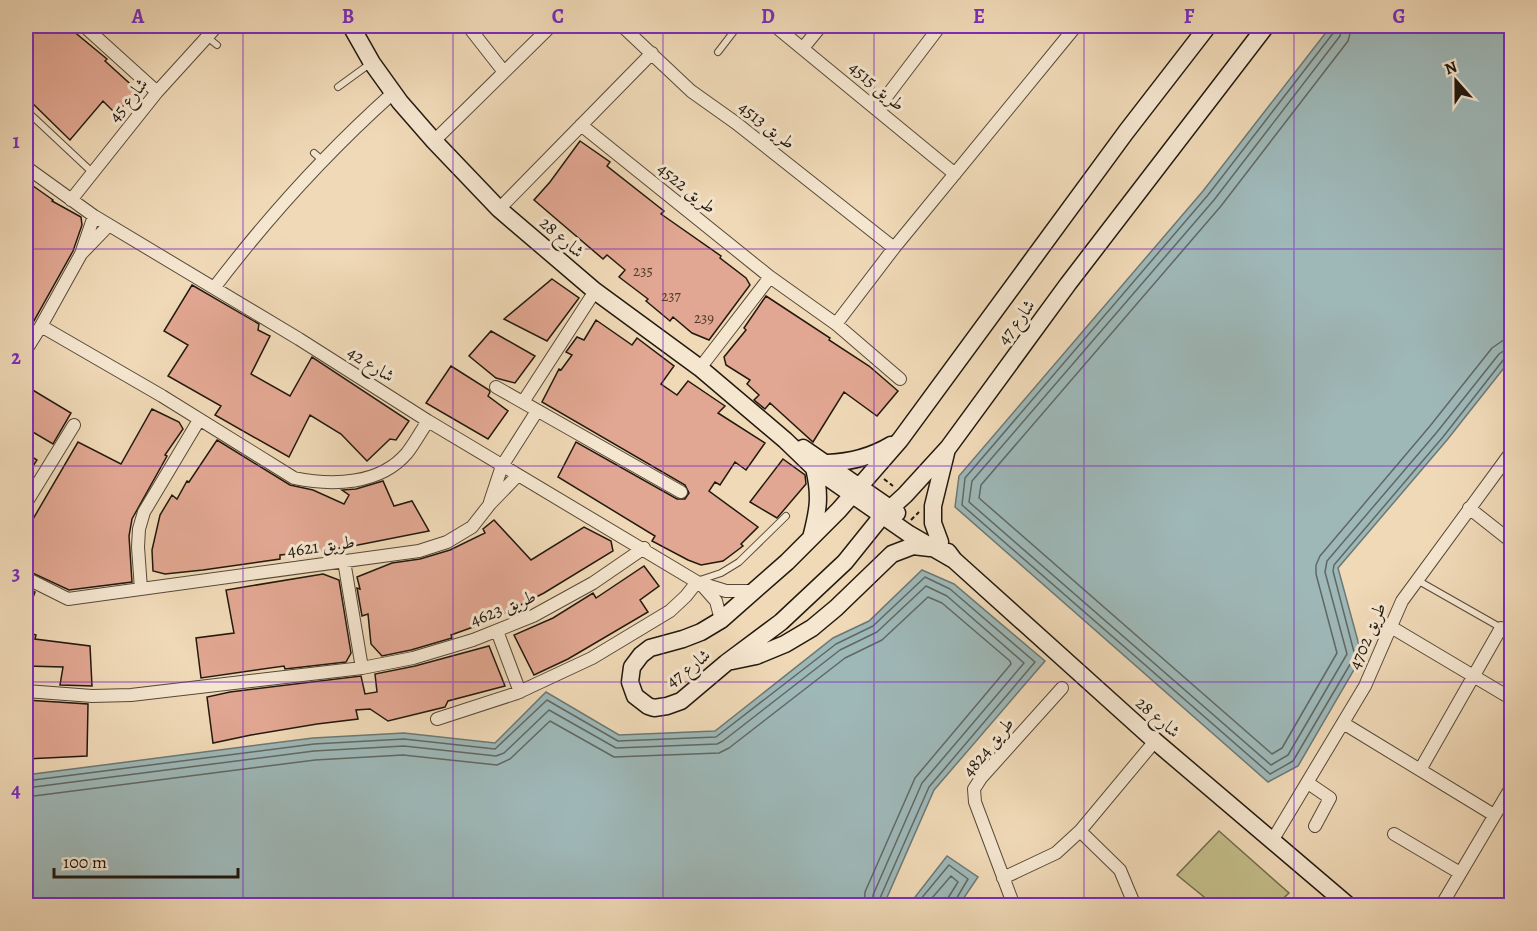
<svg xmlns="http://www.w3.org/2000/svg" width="1537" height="931" viewBox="0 0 1537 931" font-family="Alegreya,Amiri,serif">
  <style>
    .green { fill: #c2bd89; stroke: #726b4c; stroke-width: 1.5 }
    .water { fill: #9eb8b8; stroke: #6c7874; stroke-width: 1.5 }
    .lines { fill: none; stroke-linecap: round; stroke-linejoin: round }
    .shore { stroke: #606863; stroke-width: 1.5 }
    .building { fill: #e2a792; stroke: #22190e; stroke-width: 1.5 }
    .lane-casing { stroke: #564938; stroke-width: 8 }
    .street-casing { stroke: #564938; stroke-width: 14 }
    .secondary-casing { stroke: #22190e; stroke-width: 19 }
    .path { stroke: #22190e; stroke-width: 2; stroke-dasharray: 4.5 3; stroke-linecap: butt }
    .lane { stroke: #f5e6d0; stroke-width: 6 }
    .street { stroke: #f5e6d0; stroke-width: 12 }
    .secondary { stroke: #f5e6d0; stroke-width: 16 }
    .grid { fill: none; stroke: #7b2cbf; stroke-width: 1.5; stroke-opacity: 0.55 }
    .labels { text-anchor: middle; stroke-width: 6; stroke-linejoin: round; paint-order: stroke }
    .number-label { font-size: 15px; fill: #523c2f }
    .street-label { font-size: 18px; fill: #22190e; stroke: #f5e6d0 }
    .neatline { fill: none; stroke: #7b2cbf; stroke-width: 2 }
    .grid-label { font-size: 20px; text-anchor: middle; font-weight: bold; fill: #7b2cbf }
  </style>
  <rect width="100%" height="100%" fill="#f0d9b7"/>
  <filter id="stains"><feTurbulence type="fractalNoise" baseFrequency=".00333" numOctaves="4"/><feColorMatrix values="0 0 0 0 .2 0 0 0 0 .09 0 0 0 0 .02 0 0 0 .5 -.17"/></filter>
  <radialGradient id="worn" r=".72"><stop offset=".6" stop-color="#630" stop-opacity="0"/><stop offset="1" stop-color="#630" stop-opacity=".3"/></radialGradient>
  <!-- green -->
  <path class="green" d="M1219,831L1289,893L1276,905H1214L1177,875Z"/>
  <!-- water -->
  <path class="water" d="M1331,26H1511V359L1447,440L1338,568L1362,656L1298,766L1268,782L955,507L959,476L1203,191Z
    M922,570L954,584L1045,661L934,790L885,902L912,901L947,856L978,877L959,905H26V775L313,738L404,733L495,743L546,692L619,735L715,731L833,638L869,621Z"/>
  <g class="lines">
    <!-- shore -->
    <path class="shore" d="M1335,26L1334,32L1208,195L965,478L962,505L1270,774L1293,761L1355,656L1333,571L1334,565L1443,437L1504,359L1512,356
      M1343,26L1340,36L1214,200L972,481L969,502L1271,765L1288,755L1347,654L1325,572L1327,561L1437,432L1499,354L1505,350L1512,349
      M1352,26L1348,41L1221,206L981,485L979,498L1272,754L1282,748L1337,653L1316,574V565L1320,556L1430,426L1492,348L1502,341L1512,340
      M26,781L314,744L404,739L495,749L547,700L618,741L716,737L836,644L873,626L925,577L950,589L1035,662L929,787L880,898L882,906
      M26,788L314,751L404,746L496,756L504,753L549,710L616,748L717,744L723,741L840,650L877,632L926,586L947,596L1024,663L922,783L873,895V906
      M26,797L315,760L403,755L497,765L510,759L550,721L614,757L719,753L729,748L845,658L882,640L928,597L942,603L1010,661L1011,664L915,778L865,892L864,906
      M915,906L949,865L968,879L955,901L954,906
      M925,906L951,876L958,882L948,898L947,906"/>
  </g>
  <!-- building -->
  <path class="building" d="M36,26H67L107,59L105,61L137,90L116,114L103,101L70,140L26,97V38Z
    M580,141L610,162L607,166L664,211L661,214L721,256L720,258L746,278L750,285L709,340L692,333L673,317L670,321L646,301L648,299L619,277L625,270L607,255L603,259L534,200L550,182Z
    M26,181L53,200L52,201L81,217L82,225L73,251L26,335Z
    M552,279L579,298L547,341L504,319Z
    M192,285L259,324L258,330L270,336L251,374L290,396L312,357L409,421L396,440L390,439L367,461L341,434L310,415L289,457L215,415L221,406L168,376L188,345L164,331Z
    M766,296L830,338L829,340L869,366L898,391L877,416L844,392L813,442L770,403L765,409L754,400L759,395L747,384L750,380L726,365L724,357L746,330L744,328Z
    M596,320L632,345L637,338L674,366L661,384L677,395L688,381L725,406L718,413L765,443L746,470L735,462L720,485L715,482L709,491L758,527L741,544L743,546L723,561L701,565L688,560L652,541L655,536L558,477L576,442L677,499H685L689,493L685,485L542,402L559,369L561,370L572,355L566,352L577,337L584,340Z
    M491,331L535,356L515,383L496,378L469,356Z
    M451,366L489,390L490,392L488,396L508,411L488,439L426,403Z
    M26,386L71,413L53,444L26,428Z
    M152,409L179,422L183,429L165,455L167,456L132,519L129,536L132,582L69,590L26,570V531L78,442L121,464Z
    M217,440L290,485L313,490L344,504L349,495L342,490L356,489L383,481L394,506L412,501L429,531L358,545L321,551L280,555V559L203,570L165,574L153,571L152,550L160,515L172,495L177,499L187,481L189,482Z
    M26,453L37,460L26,477Z
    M783,459L805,475L806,484L777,518L750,502Z
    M494,520L531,560L584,527L611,541L613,551L544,593L487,622L451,635L452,638L411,650L382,656L371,644L368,614L362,616L357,588L360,589L357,577L392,563L420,559L450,550L485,533L483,529Z
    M644,566L659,586L640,600L648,612L568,659L534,675L514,635L553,618L593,593L596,598Z
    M323,574L339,580L351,653L346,662L285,669L284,666L201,678L196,638L234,633L226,590Z
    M26,587L35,592L26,616Z
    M26,632L36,635L35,639L90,646L92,686L60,685L63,667L26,666Z
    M489,646L505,686L448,701L445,707L388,721L370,709L356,710L358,719L317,724L251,735L213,743L207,697L230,692L361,676L365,694L377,692L375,674L415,666Z
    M26,700L88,704L87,756L26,759Z"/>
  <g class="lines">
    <!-- lane casing -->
    <g class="lane-casing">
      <path id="lane" d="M207,37L217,45
        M718,52L738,26
        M338,87L371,63
        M26,112L30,114L93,173
        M314,153L322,160
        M700,580L721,573L739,562L786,516
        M1417,580L1512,634"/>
    </g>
    <!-- street casing -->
    <g class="street-casing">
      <path id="street" d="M84,26L157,92
        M468,26L504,72
        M622,26L691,91L736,123L894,248
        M775,26L955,174
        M803,48L821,26
        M877,109L940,26
        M581,125L770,277L836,324L900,379
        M434,141L551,26
        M26,167L94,216L299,339L428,421L697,582L726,591H755
        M71,200L157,92L217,26
        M499,209L652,53
        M82,253L109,225
        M214,288C268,217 327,152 393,93
        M836,324L894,248L1076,26
        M41,326L162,396L294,478C332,486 380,485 407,453C415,443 421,431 428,421
        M26,350L41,326L81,254L94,216
        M700,368L770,277
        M496,387L681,492
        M523,402L595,291
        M490,502L502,466L537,411
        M26,503L74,425
        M1469,508L1512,542
        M344,561L362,668
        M26,578L68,599L419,551L447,542L472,527L490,504L518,475
        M701,584L716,601L721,620
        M141,589L138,547L139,529L144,512L199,420
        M1391,627L1512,699
        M497,631L520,692
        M26,691L92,696L131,695L362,668L413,658L473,640L533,616L593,583L644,548
        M437,719L517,693L592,658L670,611L686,596L697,582
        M1343,723L1494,815
        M1420,770L1501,628
        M1308,783L1330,798L1315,826
        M1080,831L1120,870L1135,906
        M1394,834L1460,873
        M1272,841L1365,686L1402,601L1512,451
        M1003,878L1056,853L1080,831L1155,741
        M1014,906L975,802L974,789L981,778L1062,688
        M1441,906L1512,786"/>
    </g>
    <!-- secondary casing -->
    <g class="secondary-casing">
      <path id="secondary" d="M351,26L372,63L400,102L434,141L499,209L595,291L700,368L785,440L814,468L909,534L954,560
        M1208,26L1126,132L900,440L839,510L787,562L721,620L701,632L683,639L650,648L641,655L632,667L630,682L635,696L648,706L654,708L667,706L681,701L726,663L781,622L845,562L882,516L905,495L948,448L1068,284L1266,26
        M803,448L897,513
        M828,463C851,462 871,457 891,445
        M811,538C818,511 821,496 814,468
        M940,542L933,523V506L946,453
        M948,552L954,560L1155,741L1349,906
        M732,661L756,656L785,644L812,628L836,608L892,554L913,546L930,548"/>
    </g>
    <!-- path -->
    <path class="path" d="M884,479L893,486
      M911,520L919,512"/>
    <!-- lane -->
    <use href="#lane" class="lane"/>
    <!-- street -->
    <use href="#street" class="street"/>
    <!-- secondary -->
    <use href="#secondary" class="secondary"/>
  </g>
  <!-- grid -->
  <path class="grid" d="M243,26V906M453,26V906M663,26V906M874,26V906M1084,26V906M1294,26V906M26,249H1512M26,466H1512M26,682H1512"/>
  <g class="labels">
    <!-- number labels -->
    <g class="number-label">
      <text x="643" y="276">235</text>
      <text x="671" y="301">237</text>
      <text x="704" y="323">239</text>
    </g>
    <!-- street labels -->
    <g class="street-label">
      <text transform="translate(877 86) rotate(40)" y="6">طريق 4515</text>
      <text transform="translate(128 100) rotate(-51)" y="6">شارع 45</text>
      <text transform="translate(767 125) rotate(38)" y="6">طريق 4513</text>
      <text transform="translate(687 188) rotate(39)" y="6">طريق 4522</text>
      <text transform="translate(562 237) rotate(41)" y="6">شارع 28</text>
      <text transform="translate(1016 322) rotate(-54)" y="6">شارع 47</text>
      <text transform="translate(371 364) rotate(32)" y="6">شارع 42</text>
      <text transform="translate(321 546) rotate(-8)" y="6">طريق 4621</text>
      <text transform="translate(503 608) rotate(-22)" y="6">طريق 4623</text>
      <text transform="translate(1367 636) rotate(-67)" y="6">طريق 4702</text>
      <text transform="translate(688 668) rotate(-38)" y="6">شارع 47</text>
      <text transform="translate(1158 717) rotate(41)" y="6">شارع 28</text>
      <text transform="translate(988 747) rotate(-51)" y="6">طريق 4824</text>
    </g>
  </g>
  <!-- margin -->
  <rect width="1537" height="931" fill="none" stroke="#f0d9b7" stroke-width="66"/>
  <!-- north arrow -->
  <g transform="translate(1456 81) rotate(339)" stroke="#f5e6d0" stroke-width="4.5" paint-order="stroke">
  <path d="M0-4.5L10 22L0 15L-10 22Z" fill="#22190e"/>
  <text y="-9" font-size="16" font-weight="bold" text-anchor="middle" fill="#22190e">N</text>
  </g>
  <!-- scale -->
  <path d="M54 868v9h184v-9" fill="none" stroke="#22190e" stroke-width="3"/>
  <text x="63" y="868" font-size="18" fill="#22190e" stroke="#f5e6d0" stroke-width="4.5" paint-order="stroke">100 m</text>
  <rect x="33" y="33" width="1471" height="865" class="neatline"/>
  <g class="grid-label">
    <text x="138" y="23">A</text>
    <text x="348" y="23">B</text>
    <text x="558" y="23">C</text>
    <text x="768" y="23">D</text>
    <text x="979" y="23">E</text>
    <text x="1189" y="23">F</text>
    <text x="1399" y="23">G</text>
    <text x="16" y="148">1</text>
    <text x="16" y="364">2</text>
    <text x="16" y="580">3</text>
    <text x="16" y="797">4</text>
  </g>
  <rect width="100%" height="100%" filter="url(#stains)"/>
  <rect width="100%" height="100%" fill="url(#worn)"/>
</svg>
